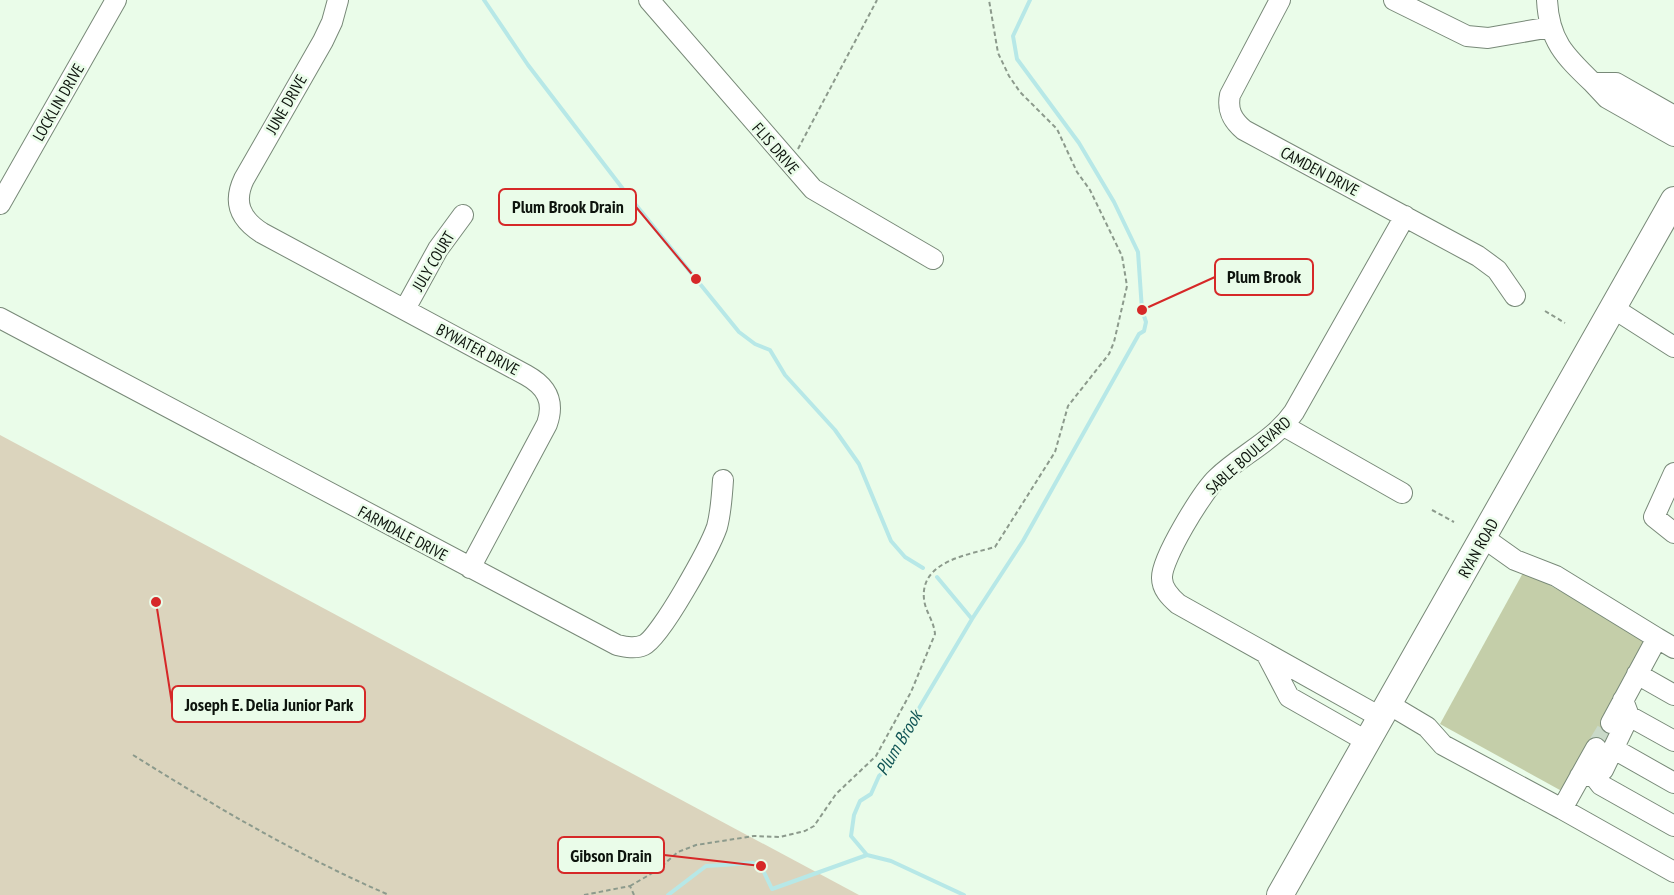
<svg xmlns="http://www.w3.org/2000/svg" width="1674" height="895" viewBox="0 0 1674 895" font-family="'PT Sans Narrow',sans-serif">
  <style>
    .green { fill: #dbd4bd }
    .lines { fill: none; stroke-linecap: round; stroke-linejoin: round }
    .stream { stroke: #b7e8e7; stroke-width: 4 }
    .building { fill: #c4cea9 }
    .minor-tunnel { stroke: #c9d9c8; stroke-width: 20; stroke-dasharray: 20 10; stroke-linecap: butt }
    .minor-casing { stroke: #788978; stroke-width: 22 }
    .major-casing { stroke: #788978; stroke-width: 28 }
    .path { stroke: #8c9a8c; stroke-width: 2; stroke-dasharray: 4.5 3; stroke-linecap: butt }
    .minor { stroke: #fff; stroke-width: 20 }
    .major { stroke: #fff; stroke-width: 26 }
    .labels { text-anchor: middle; stroke-width: 5; stroke-linejoin: round; paint-order: stroke }
    .street-label { font-size: 16px; fill: #0d140d; stroke: #eafce9 }
    .water-label { font-size: 18px; font-style: italic; fill: #125657; stroke: #eafce9 }
    .leader { fill: none; stroke: #d62828; stroke-width: 2 }
    .callout-dot { fill: #d62828; stroke: #eafce9; stroke-width: 2 }
    .callout { fill: #eafce9; stroke: #d62828; stroke-width: 2 }
    .callout-label { font-size: 18px; text-anchor: middle; font-weight: bold; fill: #0d140d }
  </style>
  <rect width="100%" height="100%" fill="#eafce9"/>
  <!-- green -->
  <path class="green" d="M0,435L859,895H0Z"/>
  <g class="lines">
    <!-- stream -->
    <path class="stream" d="M484,0L528,65L623,189L696,279L739,332L755,344L770,350L785,375L835,430L859,464L891,541L905,557L923,568
      M937,577L972,619
      M668,895L706,866L753,863L761,866L772,889L867,855
      M964,895L891,861L867,855L851,836L854,815L860,801L871,794L879,776L889,767L896,746L906,735L918,710L972,619L1023,541L1139,334L1144,331L1146,322L1142,310L1138,252L1114,202L1079,143L1017,59L1013,36L1030,0"/>
  </g>
  <!-- building -->
  <path class="building" d="M1524,571L1653,642L1569,795L1440,724Z"/>
  <g class="lines">
    <!-- minor-tunnel -->
    <path class="minor-tunnel" d="M1596,748L1611,723"/>
    <!-- minor casing -->
    <g class="minor-casing">
      <path id="minor" d="M338,0L332,22L323,41L244,179C233,202 240,219 262,233L526,375C546,386 555,401 547,424L470,568
        M649,0L813,189L933,259
        M1280,0L1230,95C1227,110 1232,120 1244,130L1478,256L1497,270L1515,296
        M1394,0L1467,36L1488,38L1551,27
        M1547,0C1549,41 1565,56 1593,83
        M1674,116L1616,83H1593L1607,98L1674,136
        M0,204L116,0
        M1613,308L1674,347
        M405,309L438,249L463,215
        M0,318L617,645C626,647 635,649 644,645C661,637 710,547 717,527C721,512 722,496 723,480
        M1284,426L1402,493
        M1674,473L1654,517L1674,533
        M1484,538L1515,560L1556,576L1657,638L1611,723
        M1657,638L1674,648
        M1267,655L1289,697L1368,742
        M1637,674L1674,695
        M1390,705L1427,727L1443,745L1562,809L1596,748
        M1629,716L1674,741
        M1382,718L1178,604C1170,597 1162,589 1162,578C1161,559 1203,491 1217,478C1242,454 1274,441 1294,412L1405,216
        M1614,749L1674,783
        M1580,776H1594L1603,770L1629,716L1623,700
        M1594,776L1601,785L1674,826
        M1562,809L1674,872"/>
    </g>
    <!-- major casing -->
    <g class="major-casing">
      <path id="major" d="M1280,895L1674,200"/>
    </g>
    <!-- path -->
    <path class="path" d="M798,149L877,0
      M1545,311L1565,323
      M1432,510L1454,522
      M133,755C216,807 299,856 389,895
      M630,886L656,871L678,852L696,845L754,836L780,837L805,831L814,826L836,794L876,756L911,692L935,634C934,621 925,611 924,599C920,561 968,555 995,547L1055,452L1068,406L1109,354L1114,342L1127,286L1122,256L1090,190L1077,172L1057,129L1020,92L1009,76L998,53L989,0
      M584,895L630,886L634,895"/>
    <!-- minor -->
    <use href="#minor" class="minor"/>
    <!-- major -->
    <use href="#major" class="major"/>
  </g>
  <g class="labels">
    <!-- street labels -->
    <g class="street-label">
      <text transform="translate(58 102) rotate(-60)" y="6">LOCKLIN DRIVE</text>
      <text transform="translate(286 104) rotate(-60)" y="6">JUNE DRIVE</text>
      <text transform="translate(776 148) rotate(49)" y="6">FLIS DRIVE</text>
      <text transform="translate(1320 171) rotate(28)" y="6">CAMDEN DRIVE</text>
      <text transform="translate(433 261) rotate(-59)" y="6">JULY COURT</text>
      <text transform="translate(478 349) rotate(28)" y="6">BYWATER DRIVE</text>
      <text transform="translate(1248 455) rotate(-42)" y="6">SABLE BOULEVARD</text>
      <text transform="translate(403 533) rotate(28)" y="6">FARMDALE DRIVE</text>
      <text transform="translate(1478 548) rotate(-61)" y="6">RYAN ROAD</text>
    </g>
    <!-- water labels -->
    <g class="water-label">
      <text transform="translate(899 743) rotate(-59)" y="6">Plum Brook</text>
    </g>
  </g>
  <!-- callouts -->
  <path class="leader" d="M696 279L636 207M1142 310L1215 277M156 602L172 704M761 866L664 855"/>
  <g class="callout-dot">
    <circle cx="696" cy="279" r="6"/>
    <circle cx="1142" cy="310" r="6"/>
    <circle cx="156" cy="602" r="6"/>
    <circle cx="761" cy="866" r="6"/>
  </g>
  <g class="callout">
    <rect x="499" y="189" width="137" height="36" rx="6"/>
    <rect x="1215" y="259" width="98" height="36" rx="6"/>
    <rect x="172" y="686" width="193" height="36" rx="6"/>
    <rect x="558" y="837" width="106" height="36" rx="6"/>
  </g>
  <g class="callout-label">
    <text x="568" y="213">Plum Brook Drain</text>
    <text x="1264" y="283">Plum Brook</text>
    <text x="269" y="711">Joseph E. Delia Junior Park</text>
    <text x="611" y="862">Gibson Drain</text>
  </g>
</svg>
